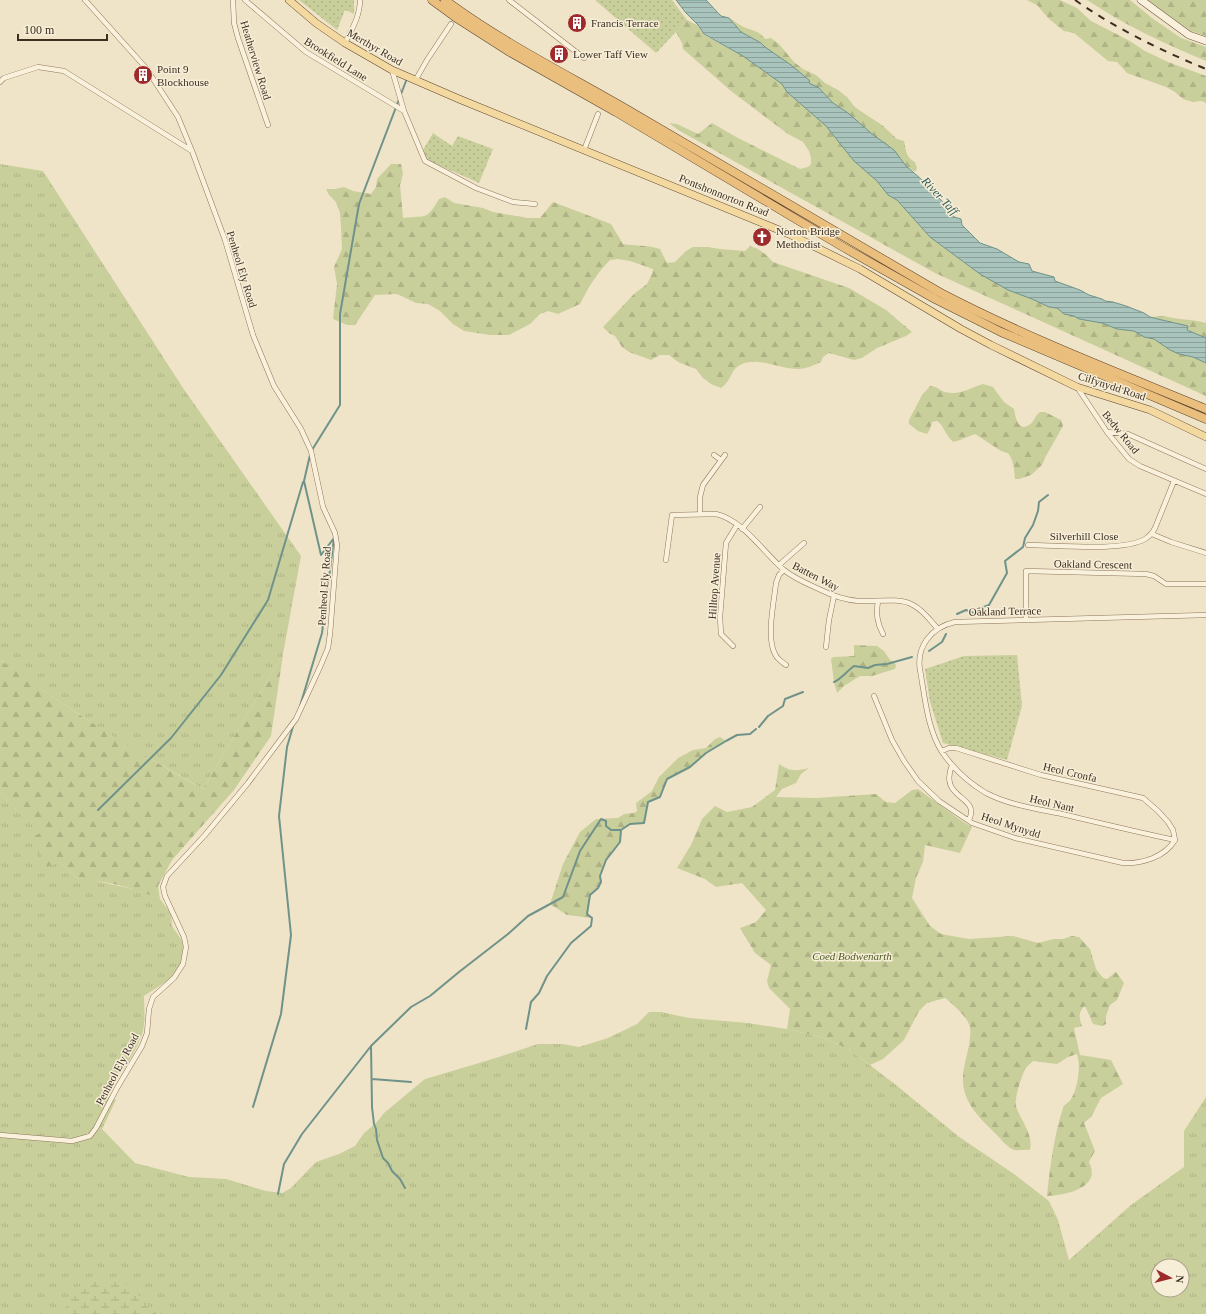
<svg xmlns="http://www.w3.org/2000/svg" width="1206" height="1314" viewBox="0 0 1206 1314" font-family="'Times New Roman',serif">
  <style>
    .grass { fill: url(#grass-tufts); fill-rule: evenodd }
    .forest { fill: url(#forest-firs) }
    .wetland { fill: url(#wetland-marsh) }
    .park { fill: url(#park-dots) }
    .water { fill: url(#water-rules); stroke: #6f938a }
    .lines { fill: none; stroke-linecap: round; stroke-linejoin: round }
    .stream { stroke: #6f938a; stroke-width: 2 }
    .minor-casing { stroke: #8d765c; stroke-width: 5.5 }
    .secondary-casing { stroke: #6f573f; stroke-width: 8 }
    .primary-casing { stroke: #5b4430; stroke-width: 8 }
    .trunk-casing { stroke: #5b4430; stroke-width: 9 }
    .minor { stroke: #faf1dc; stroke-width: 4.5 }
    .secondary { stroke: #faf1dc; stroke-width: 7 }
    .primary { stroke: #f3d9a0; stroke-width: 7 }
    .trunk { stroke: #eabe7c; stroke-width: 8 }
    .rail { stroke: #3d2e20; stroke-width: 2; stroke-dasharray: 7 7; stroke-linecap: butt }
    .labels { text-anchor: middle; stroke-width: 3; stroke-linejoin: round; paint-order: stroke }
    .poi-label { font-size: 11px; fill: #3d2e20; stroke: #f7eed8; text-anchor: start }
    .street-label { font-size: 11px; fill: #3d2e20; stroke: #f7eed8 }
    .park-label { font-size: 11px; font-style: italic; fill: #4d5a26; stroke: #f7eed8 }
    .water-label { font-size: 12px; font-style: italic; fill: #2f5d5a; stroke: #f7eed8 }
  </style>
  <defs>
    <pattern id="grass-tufts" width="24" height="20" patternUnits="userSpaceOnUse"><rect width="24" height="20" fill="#c9cf9b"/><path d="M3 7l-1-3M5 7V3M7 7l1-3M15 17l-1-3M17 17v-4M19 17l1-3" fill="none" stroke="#aeb285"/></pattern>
    <pattern id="forest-firs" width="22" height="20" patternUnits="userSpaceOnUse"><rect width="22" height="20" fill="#c9cf9b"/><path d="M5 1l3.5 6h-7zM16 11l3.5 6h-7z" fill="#aeb285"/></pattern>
    <pattern id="wetland-marsh" width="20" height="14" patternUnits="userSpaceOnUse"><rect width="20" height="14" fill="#c9cf9b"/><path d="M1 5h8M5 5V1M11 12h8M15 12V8" fill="none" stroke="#aeb285"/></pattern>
    <pattern id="park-dots" width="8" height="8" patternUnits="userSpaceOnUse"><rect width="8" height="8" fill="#c9cf9b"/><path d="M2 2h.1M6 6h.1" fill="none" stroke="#aeb285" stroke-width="1.8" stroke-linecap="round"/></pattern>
    <pattern id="water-rules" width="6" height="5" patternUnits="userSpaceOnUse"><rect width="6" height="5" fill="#a9c4bc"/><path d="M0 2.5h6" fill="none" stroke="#8ba098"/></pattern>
  </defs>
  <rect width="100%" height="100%" fill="#f0e4c8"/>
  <!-- grass -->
  <path class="grass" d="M0,164L43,171L183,388L301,556L283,654L203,789L118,740L24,678L0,660Z
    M0,793L41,833L60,862L79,880L87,879L138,890L160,899L171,914L172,926L185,945C183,951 183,959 181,965C173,980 157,987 144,996C144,1008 146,1022 142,1034C135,1056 118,1075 106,1096L116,1100L102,1129L135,1163L189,1177L226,1179L266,1191L282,1193L291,1188L316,1162L339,1154L355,1146L364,1133L376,1123L384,1113L425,1079L432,1077L499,1057L538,1044H563L579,1047L608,1038L637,1024L649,1012H661L689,1018L748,1023L787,1029L824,1038L850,1050L896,1085L958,1136L1014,1174L1049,1201L1058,1220L1069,1260L1131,1205L1184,1167V1131L1206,1097V1314H0ZM1158,1266H1182V1290H1158Z"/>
  <!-- forest -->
  <path class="forest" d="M1027,0H1060L1077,8L1091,21L1130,41L1145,51L1168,62L1206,76V103L1202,101L1193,102L1183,99L1175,92L1166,87L1127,73L1117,62L1108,61L1074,33L1064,31L1049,19L1037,5Z
    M1087,0H1130L1152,18L1181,38L1206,47V61C1165,44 1124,25 1087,0Z
    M1146,0H1206V36L1191,31Z
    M729,18C735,21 740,26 746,28C755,31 760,32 765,39L771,38L779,44L794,62L803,69L816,75L825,83L838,90L847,97L854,106L859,110L882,125L897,139L904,141C906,150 906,158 915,162L917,168L915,172L906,166L894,150L872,134L848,113L833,103L818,87L810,84L791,65L765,47L761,43L741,32Z
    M687,20L699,26L704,35L743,56L782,84L787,92L826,126L854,161L877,181L888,195L897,200L930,237L980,274L1049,307L1057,308L1064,314L1074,316L1079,319L1102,323L1117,329L1134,331L1144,337L1154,339L1170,350L1179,354L1193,357L1206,363V396L935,273L678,130L669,123L677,124L698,134L712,123L738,138L800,169L808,167L811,164V157L809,151L803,142L788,134L731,91L683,49L682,43L676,32Z
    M391,164H401L403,174L400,185L403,218C427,215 426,221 439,199L445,197L454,203L483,208L493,212L528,218H540L553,202L611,224L623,244C636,246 648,245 660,249L667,263L675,262L686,251L693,247H708L720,249L745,251L750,246C760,249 766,254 773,262L849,288L886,310L912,332L906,336L877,348L862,358L854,360L829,353L823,357L821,362C814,365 806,369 798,369C780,369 757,356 740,365C730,370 731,382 721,388L713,385L703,378L696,369L678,362L669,355H660L651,360L629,352L622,347L615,336L609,333L603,327L634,294L647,284L652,274L653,269L630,261L618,259L610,260L600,271L589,287L580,304L558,314L548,311L540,314L530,324L509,335H490L464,331L453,324L440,311L428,304L416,303L397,294L375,295L355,325H347L333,319L337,284L334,267L342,249L341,227L340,213L336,202L329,195L326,189H335L344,187L353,191L371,194L376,187L377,179Z
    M1164,316C1178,320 1192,319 1206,323V338L1187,330L1188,326L1150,317Z
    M983,384L993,387L1004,402L1014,409C1015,416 1018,432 1029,425C1034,422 1035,415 1040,412H1045L1061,420L1063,426L1046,456L1042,465L1031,475L1019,479H1015C1014,469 1014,461 1008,453L1001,451L975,434L960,440L953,442C945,435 945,427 937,421L932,422L930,429L927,434L918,431L909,424V420L922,395L930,386C937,386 939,390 945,392C959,396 970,388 983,384Z
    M854,645L877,646L884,651L890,660L894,662L896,665L895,669L872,676H860L844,686L837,693L834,682L831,659L833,657L854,656Z
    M283,654L271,736L234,790L172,860L158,886L160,899C137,889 103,879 79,880L60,862L47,867L30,839L40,833L0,793V660C65,707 133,750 203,789Z
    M720,737L726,741L706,753L690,767L667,779L660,797L648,802L644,823L630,824L621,830L620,842L606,860L600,876L601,882L598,888L590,895L587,913L592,918L567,915L550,904L563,864L580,832L596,819L618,818L624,814L634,813L637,811L636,803L652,791L659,777L678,758L693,750L706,748L715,739Z
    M779,764C791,772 796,771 809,768L801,774L796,783L782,789L776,797L816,798L876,794L886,802L895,803L912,790L918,789L962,821L972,827L960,853L925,845L923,862L916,878L912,898L930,926L941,934L969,939L1013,936L1038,943L1054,939H1063L1072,936L1079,937L1090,949L1096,969L1103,978L1107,979L1116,972L1124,983L1117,1000L1110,1005L1106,1016V1024L1102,1026L1093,1024L1085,1006C1078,1011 1079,1019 1082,1026L1074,1028L1080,1055L1111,1060L1123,1084L1101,1098L1091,1117L1084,1123L1095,1151L1089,1162C1102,1188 1066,1195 1047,1196C1050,1166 1054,1136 1063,1108C1065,1103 1069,1103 1071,1099C1078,1088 1081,1066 1077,1054L1068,1057L1057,1064L1033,1061C1031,1063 1028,1065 1026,1068C1022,1074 1014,1099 1016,1106C1020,1119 1034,1135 1030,1150C1024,1149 1018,1152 1012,1149C1006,1146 1001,1139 997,1135C980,1119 961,1101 963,1076C964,1060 972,1044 970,1027C969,1019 952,1003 945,998L927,1003L919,1011L904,1040L883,1059L870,1065L850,1050L824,1038L787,1029L790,1009L769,988L767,981L771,965L755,953L740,928L756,922L766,910L742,883L716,887L705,879L677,868L691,845L702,819L715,806L727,812L752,807L775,790Z"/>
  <!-- wetland -->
  <path class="wetland" d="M101,1280L118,1281L129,1285L157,1314H62L77,1287Z"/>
  <!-- park -->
  <path class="park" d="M299,0H354V14L345,10L337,30Z
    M595,0H672L687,20L656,53Z
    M433,133L452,146L458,136L493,149L479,183L427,160L422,152Z
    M1017,655L1022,706L1007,760L943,743L930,702L925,669L964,656Z"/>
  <!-- water -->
  <path class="water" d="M676,0H706L721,16L729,18L741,32L761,43L765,47L791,65L809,80L810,84L818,87L833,103L848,113L872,134L894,150L906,166L929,186L932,192L941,200L954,217L961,219L962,225L980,243L997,249L1019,262L1029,264L1032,271L1054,277L1055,281L1080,290L1089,295L1102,299L1105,301L1113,302L1126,306L1144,313L1150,317L1162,320L1188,326L1187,330L1206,338V363L1193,357L1179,354L1170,350L1154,339L1144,337L1134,331L1117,329L1102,323L1079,319L1074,316L1064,314L1057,308L1049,307L1032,299L1008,290L980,274L930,237L897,200L888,195L877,181L854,161L826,126L787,92L782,84L743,56L704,34L699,26L686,13Z"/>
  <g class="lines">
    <!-- stream -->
    <path class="stream" d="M312,450L340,405V314L359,204L406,81
      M957,614L966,610L974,613L978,609L989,605L1007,573L1005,561L1023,547L1025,538L1033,525L1038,511L1039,502L1048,495
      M929,651L942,642L946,634
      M834,682C841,679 847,671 854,666L868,668L875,665L887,664L912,657
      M300,706L322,633L334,538L321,555L304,481L310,455
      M759,727L768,716L783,706L785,699L803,692
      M98,810L171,738L221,675L268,600L303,482
      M526,1029L531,1002L539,993L547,976L571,943L591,926L592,918L587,914L590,895L598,888L601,882L600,876L606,860L620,842L621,830
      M371,1046L372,1107L374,1124L376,1129L377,1140L383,1158L388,1163L392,1171L400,1179L405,1188
      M372,1079L411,1082
      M253,1107L281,1014L291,935L279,816L287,747L294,723
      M278,1194L284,1164L302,1134L371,1046L411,1007L430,996L459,972L508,934L528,916L563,897L580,851L601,819L606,821V826L611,830H621L630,824L644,823L648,802L660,797L667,779L690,767L706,753L726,741L737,735L750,734L756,729"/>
    <!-- minor casing -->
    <g class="minor-casing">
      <path id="minor" d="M233,0L234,23L238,38L268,125
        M245,0L306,52L404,111
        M509,0L584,58
        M345,43C352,29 360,16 360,0
        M392,70L404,111L425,161L476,188L513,202L535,204
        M415,81L427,60L451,24
        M0,82L4,78L38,67L64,71L192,151
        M584,150L598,114
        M1077,387L1107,432L1129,459L1140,466L1206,494
        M1107,432L1128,434L1206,469
        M714,455L721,460
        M700,514V497L703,485L725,455
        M742,529L760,507
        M1152,534L1171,542L1206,553
        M1028,545C1056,545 1123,552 1145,539C1150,536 1153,532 1155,528L1174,481
        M666,560L672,515L716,514C743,520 763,552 784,570C795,579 808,584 821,590C833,596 845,600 859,601C875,602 899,597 913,605C923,610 930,620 937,628
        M779,565L804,543
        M784,570L779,575L776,583C774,602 766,637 775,654C777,659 782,662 786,665
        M878,601C876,614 877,623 883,634
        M1026,620V571L1146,574L1154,576L1166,584H1206
        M733,646L721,634L720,617L726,543L737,525
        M826,647L829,620L834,596
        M874,696L892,740L904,761L918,781L939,801L972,823L1015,838L1123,863C1142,864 1165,857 1175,840
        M942,751L949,748H956L1041,775L1143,798L1158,811L1168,822L1173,830L1175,840
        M952,765C938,800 981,795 969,820
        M1175,840C1137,832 1100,823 1062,814C1037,809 1009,805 986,793C969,783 953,768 942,752C927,728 925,697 920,670C916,646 932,627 955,622L1206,615
        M0,1135L72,1141L90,1136L96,1128L117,1088L142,1046L147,1033L149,1009L153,997L174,978L183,964L186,947L184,937L165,896L163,887L167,876L205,835L248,783L296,719L320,667L328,648L330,634L337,545L335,533L323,507L311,451L301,429L274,386L253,335L225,240L192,151L178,117L146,68L85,0"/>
    </g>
    <!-- secondary casing -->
    <g class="secondary-casing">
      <path id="secondary" d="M1141,0L1189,35L1206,41"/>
    </g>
    <!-- primary casing -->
    <g class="primary-casing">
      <path id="primary" d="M289,0L316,23L345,43L392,70L459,99L789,234L860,269L961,329L991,345L1077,387L1150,410L1206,437"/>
    </g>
    <!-- trunk casing -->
    <g class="trunk-casing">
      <path id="trunk" d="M432,0L458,19L508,51L616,112L843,247L935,299L1001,332L1206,419
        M445,0C500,41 562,72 621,106C727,168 833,230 939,292C1025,337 1116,372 1206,409"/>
    </g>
    <!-- minor -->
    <use href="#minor" class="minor"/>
    <!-- secondary -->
    <use href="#secondary" class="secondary"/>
    <!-- primary -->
    <use href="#primary" class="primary"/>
    <!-- trunk -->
    <use href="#trunk" class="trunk"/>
    <!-- rail -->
    <path class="rail" d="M1075,0C1115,28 1160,50 1206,69"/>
  </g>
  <!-- icons -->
  <defs>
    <g id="building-disc" transform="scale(1)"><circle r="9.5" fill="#9e2a2b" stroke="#f7eed8"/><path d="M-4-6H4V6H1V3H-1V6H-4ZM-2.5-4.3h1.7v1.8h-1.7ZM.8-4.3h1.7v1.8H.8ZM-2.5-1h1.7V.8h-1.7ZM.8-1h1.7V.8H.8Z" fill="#fff"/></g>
    <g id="church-disc" transform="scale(1)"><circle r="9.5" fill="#9e2a2b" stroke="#f7eed8"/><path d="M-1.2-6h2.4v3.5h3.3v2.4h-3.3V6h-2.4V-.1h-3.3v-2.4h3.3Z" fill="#fff"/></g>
  </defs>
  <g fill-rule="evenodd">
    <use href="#building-disc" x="577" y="23"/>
    <use href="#building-disc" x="559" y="54"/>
    <use href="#building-disc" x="143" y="75"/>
    <use href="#church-disc" x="762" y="237"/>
  </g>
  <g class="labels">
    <!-- poi labels -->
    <g class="poi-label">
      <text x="591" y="27">Francis Terrace</text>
      <text x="573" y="58">Lower Taff View</text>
      <text x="157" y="73">Point 9<tspan x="157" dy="13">Blockhouse</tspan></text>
      <text x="776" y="235">Norton Bridge<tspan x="776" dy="13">Methodist</tspan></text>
    </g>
    <!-- street labels -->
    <g class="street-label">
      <text transform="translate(375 47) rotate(30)" y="4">Merthyr Road</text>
      <text transform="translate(336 59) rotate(32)" y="4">Brookfield Lane</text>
      <text transform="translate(256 60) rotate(73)" y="4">Heatherview Road</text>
      <text transform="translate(724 195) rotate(22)" y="4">Pontshonnorton Road</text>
      <text transform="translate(242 269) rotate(73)" y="4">Penheol Ely Road</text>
      <text transform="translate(1112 386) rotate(18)" y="4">Cilfynydd Road</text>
      <text transform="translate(1121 432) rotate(51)" y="4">Bedw Road</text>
      <text x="1084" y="540">Silverhill Close</text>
      <text transform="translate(1093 564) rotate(1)" y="4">Oakland Crescent</text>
      <text transform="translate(816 576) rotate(27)" y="4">Batten Way</text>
      <text transform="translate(324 586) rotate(-86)" y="4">Penheol Ely Road</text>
      <text transform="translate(714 586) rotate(-86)" y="4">Hilltop Avenue</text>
      <text transform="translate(1005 611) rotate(-1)" y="4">Oakland Terrace</text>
      <text transform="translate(1070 772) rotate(13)" y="4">Heol Cronfa</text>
      <text transform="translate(1052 803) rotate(13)" y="4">Heol Nant</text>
      <text transform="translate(1011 825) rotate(18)" y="4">Heol Mynydd</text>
      <text transform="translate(117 1069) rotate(-62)" y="4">Penheol Ely Road</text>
    </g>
    <!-- park labels -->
    <g class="park-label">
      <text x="852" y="960">Coed Bodwenarth</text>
    </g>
    <!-- water labels -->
    <g class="water-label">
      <text transform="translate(940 196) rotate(47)" y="4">River Taff</text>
    </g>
  </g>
  <!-- north arrow -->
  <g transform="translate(1170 1278) rotate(97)"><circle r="19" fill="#f7eed8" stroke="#ada18e"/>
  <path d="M0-3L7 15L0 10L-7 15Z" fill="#9e2a2b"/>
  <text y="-6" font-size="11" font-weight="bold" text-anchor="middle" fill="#3d2e20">N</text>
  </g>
  <!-- scale -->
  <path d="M18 34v6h89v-6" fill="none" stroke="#3d2e20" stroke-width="2"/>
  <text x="24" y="34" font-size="12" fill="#3d2e20" stroke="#f7eed8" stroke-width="3" paint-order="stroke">100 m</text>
</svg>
